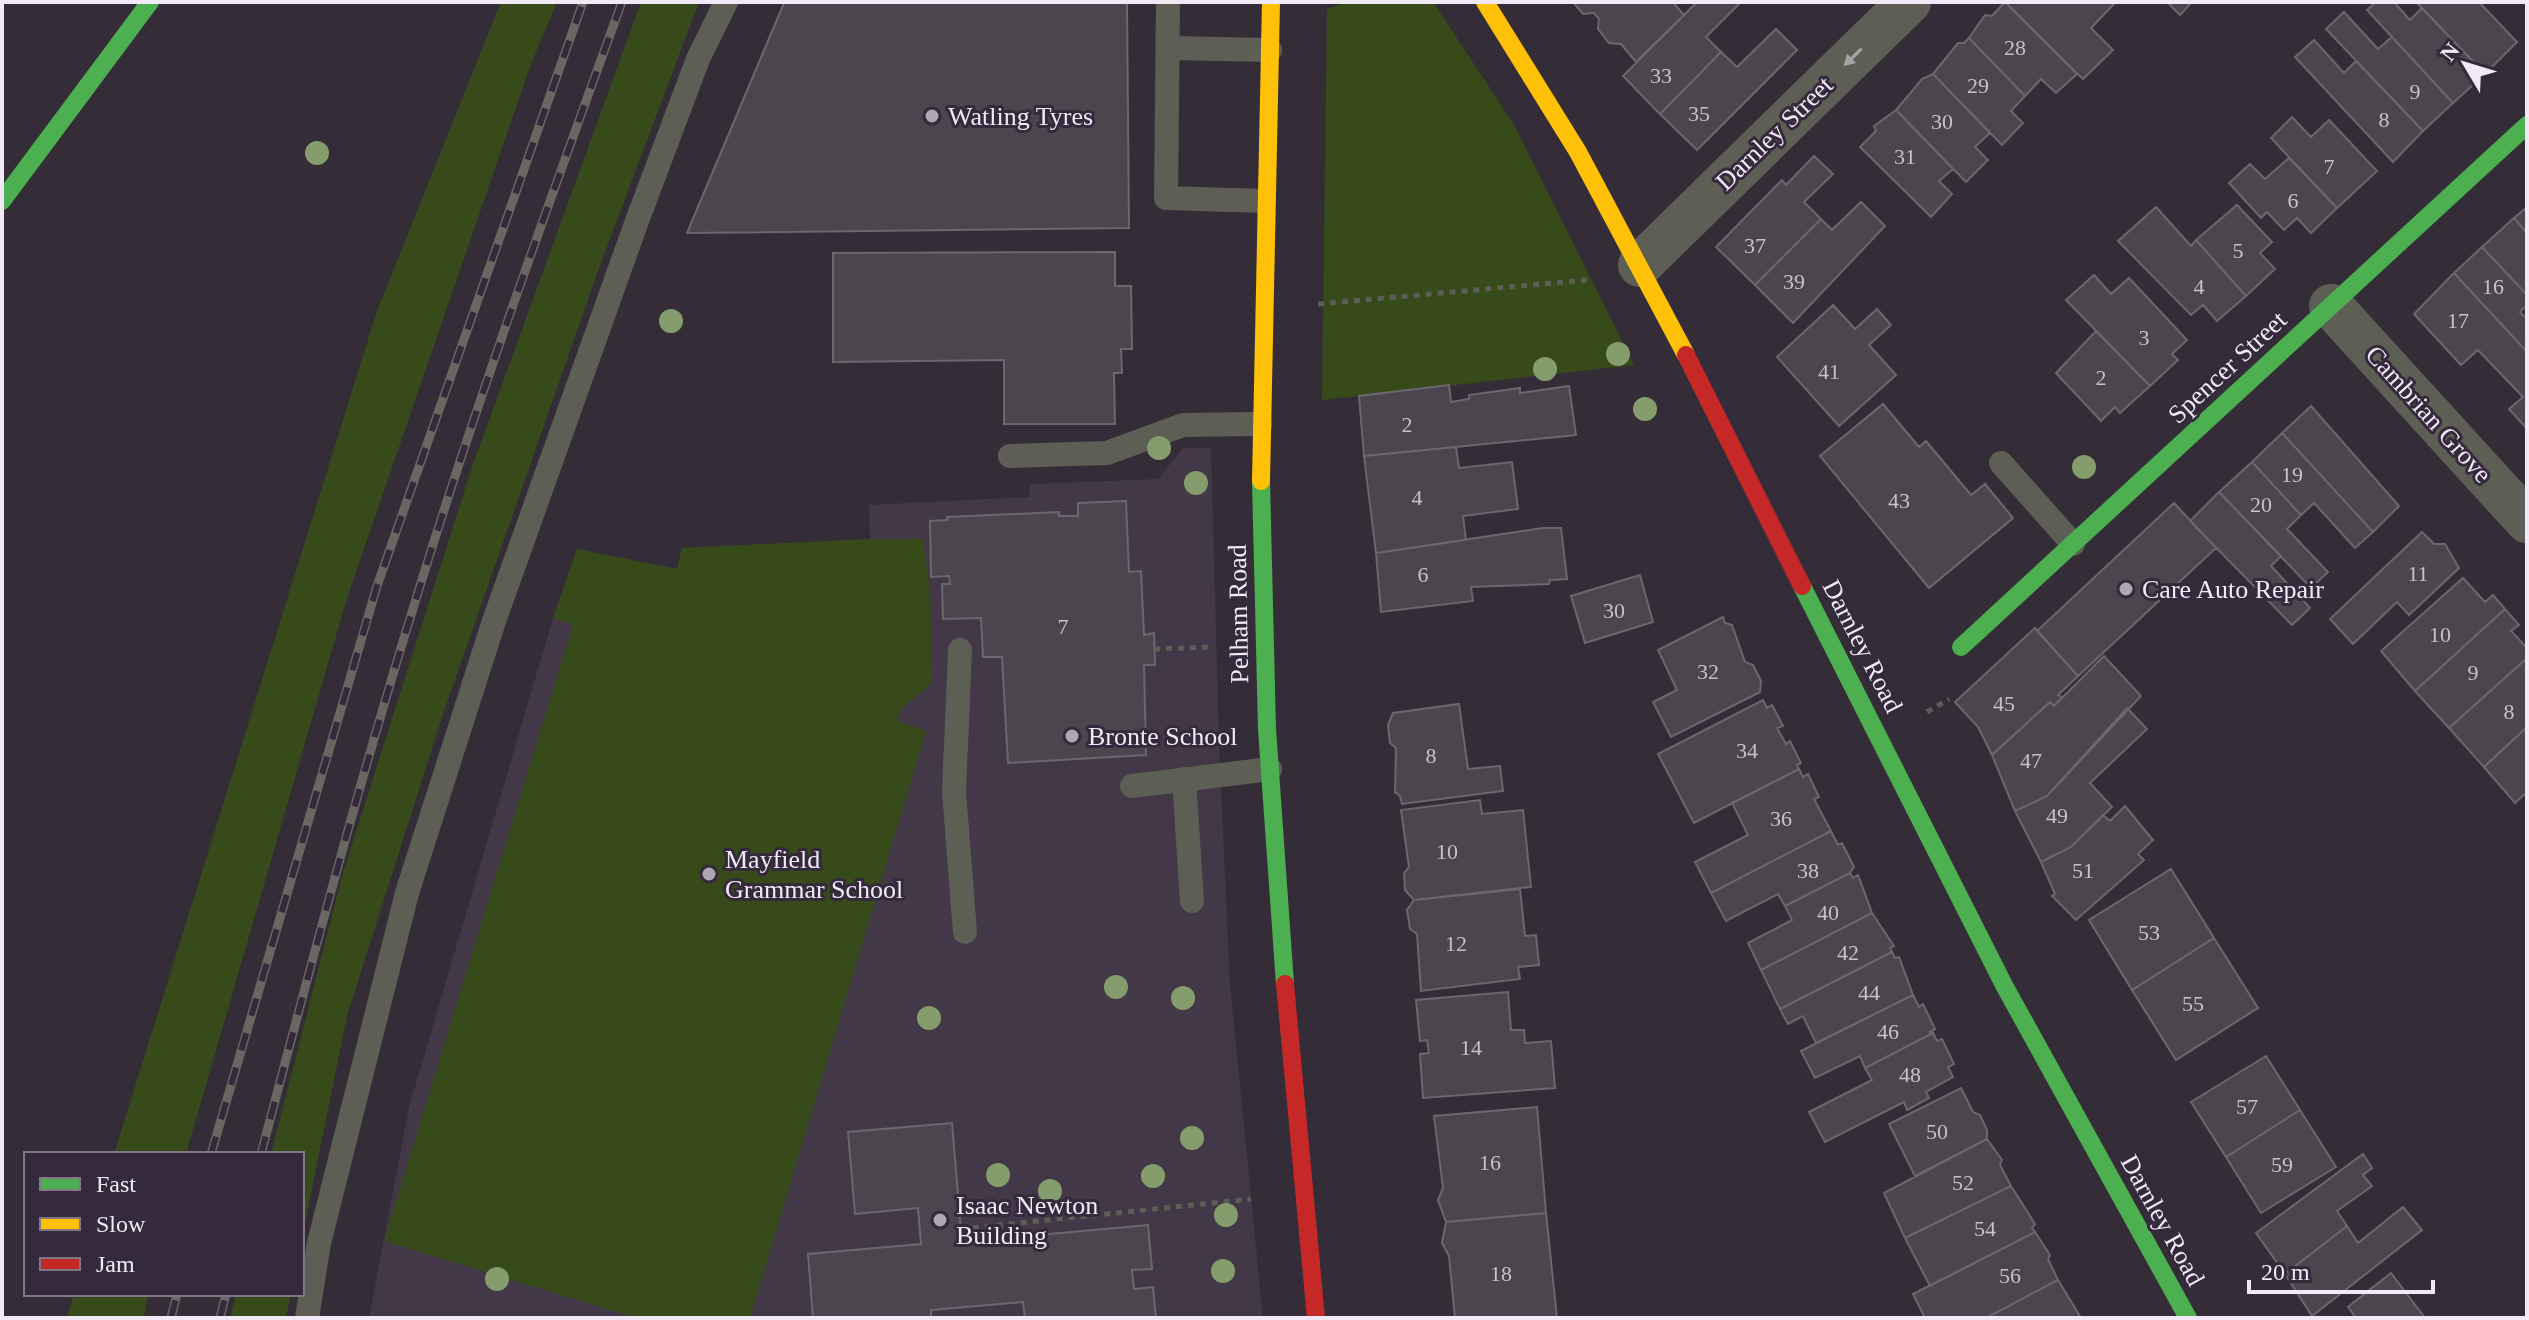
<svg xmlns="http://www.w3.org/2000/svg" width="2529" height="1320" viewBox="0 0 2529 1320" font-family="Georgia,serif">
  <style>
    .education { fill: #423847 }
    .green { fill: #364b19 }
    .building { fill: #4b454e; stroke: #6c6670; stroke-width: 2 }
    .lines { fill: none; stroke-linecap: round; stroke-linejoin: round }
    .path { stroke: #5e5d57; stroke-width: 5; stroke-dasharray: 6 6; stroke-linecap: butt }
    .lane { stroke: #5e5f54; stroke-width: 24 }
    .street { stroke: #5e5f54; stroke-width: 44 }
    .fast { stroke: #4caf50; stroke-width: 18 }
    .slow { stroke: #ffc107; stroke-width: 18 }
    .jam { stroke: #c62828; stroke-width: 18 }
    .rail-casing { stroke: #686764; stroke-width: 9 }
    .rail { stroke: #35293c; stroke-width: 6; stroke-dasharray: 18; stroke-linecap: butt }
    .tree { fill: #859c6c }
    .oneway { fill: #a8a4a5 }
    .poi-dot { fill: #afa7b4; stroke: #35293c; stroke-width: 3 }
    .labels { text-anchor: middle; stroke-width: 6; stroke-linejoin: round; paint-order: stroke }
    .number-label { font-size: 22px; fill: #c8c0cc }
    .poi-label { font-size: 26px; fill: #f1e9f6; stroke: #35293c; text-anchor: start }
    .street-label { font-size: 26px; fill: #f1e9f6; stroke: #35293c }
  </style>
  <rect width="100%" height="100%" fill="#342d38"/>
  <!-- education -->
  <path class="education" d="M1183,448H1211L1219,742L1230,985L1263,1318H369L409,1107L553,618L577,549L677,569L682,548L870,539L869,505L1029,497L1030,484L1158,479Z"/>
  <!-- green -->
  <path class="green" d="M501,2H557L531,64L347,598L186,1154H114L377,311Z
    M641,2H699L599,268L443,714L347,1016L302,1238V1154H271L343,873L472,467Z
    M1348,2H1433L1513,123L1634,365L1322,400L1327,9Z
    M871,539H923L930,590L932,683L901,709L897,721L926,731L750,1318H637L384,1241L573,625L553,618L577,549L677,569L682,548Z
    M74,1294H148L144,1318H67Z
    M236,1294H291L286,1318H230Z"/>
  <!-- building -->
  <path class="building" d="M1573,2H1678L1675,5L1684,15L1636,62L1621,44L1609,43L1598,29L1599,19L1594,13L1583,14Z
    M1697,2H1741L1706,37L1721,52L1660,114L1623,76Z
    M2005,2L2077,74L2056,93L2041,79L2025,96L1969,38L1985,15L1992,16Z
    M2005,2H2116L2091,28L2113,50L2083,79Z
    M2167,2H2192L2180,15Z
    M2376,2H2394L2410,20L2422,8L2485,74L2453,103L2367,10Z
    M2416,2H2479L2517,42L2485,74Z
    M784,3H1127L1129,228L687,233Z
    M2344,12L2378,49L2392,37L2453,103L2423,131L2326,29Z
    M1776,29L1797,50L1697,150L1660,114L1721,52L1737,67Z
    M1969,38L2025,96L2011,111L2023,123L2002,145L1933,74L1958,43H1964Z
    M2314,40L2344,73L2356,61L2423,131L2393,162L2295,57Z
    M1933,74L1990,133L1975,147L1988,160L1966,182L1896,110L1922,79Z
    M1896,110L1953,169L1939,181L1952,194L1931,217L1860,147L1876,131L1874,126Z
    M2292,117L2311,137L2329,120L2377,171L2337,208L2271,138Z
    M1814,156L1833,174L1804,202L1821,219L1755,285L1716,247L1782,180L1786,185Z
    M2289,158L2337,208L2311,233L2297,218L2284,230L2267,212L2261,218L2229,183L2250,164L2265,179Z
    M1861,202L1885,226L1793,323L1755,285L1821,219L1832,230Z
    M2237,205L2272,242L2260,253L2275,269L2246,296L2196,240Z
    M2156,207L2191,246L2196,240L2246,296L2217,321L2203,305L2191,315L2118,241Z
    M2527,207V233L2514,218Z
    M2514,218L2527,233V295L2482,247Z
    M2482,247L2527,295V305L2520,312L2527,319V352L2454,273Z
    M1115,252V286H1131L1132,349H1121L1122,373H1114L1115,424H1004V360L833,362V253Z
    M2454,273L2527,352V429L2509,409L2523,397L2478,350L2461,365L2414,314Z
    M2094,275L2111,294L2129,278L2187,340L2172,354L2178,360L2150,386L2066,300Z
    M1833,305L1855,329L1877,309L1891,325L1869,345L1896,375L1839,426L1777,357Z
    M2096,331L2150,386L2120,413L2115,407L2101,421L2056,373Z
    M1449,385L1451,402L1469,399V395L1520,388V393L1569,386L1576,435L1364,456L1359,396Z
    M1883,404L1919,447L1926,441L1971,495L1985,484L2013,518L1929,588L1820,456Z
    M2311,406L2399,506L2373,532L2282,433Z
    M2282,433L2373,532L2355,548L2314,503L2301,515L2252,462Z
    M1456,447L1459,468L1512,462L1518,509L1463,516L1466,540L1376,553L1364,456Z
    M2252,462L2301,515L2287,529L2328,572L2311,588L2219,492Z
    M2219,492L2281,556L2271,566L2310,608L2292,625L2190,521Z
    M1126,501L1129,572L1141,571L1144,635L1154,633L1155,665H1144L1146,755L1008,763L1002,657H983L981,618L943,619L942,584H950L949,576L931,577L930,521L947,520V517L1059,512V516H1078V503Z
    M2174,503L2216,548L2078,676L2037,631Z
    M1543,528H1561L1567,579L1550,580L1549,584L1471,587L1473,601L1381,612L1376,553Z
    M2422,532L2434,544H2445L2459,568L2409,615L2397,602L2353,644L2330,619Z
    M1640,575L1653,622L1585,643L1571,596Z
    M2463,578L2485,602L2493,595L2505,609L2415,691L2381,651Z
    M2505,609L2519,625L2511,631L2527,648V658L2449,728L2415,691Z
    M1723,617L1725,623L1732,625L1745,662L1753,665L1761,681L1760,692L1671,737L1653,702L1677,690L1658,650Z
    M2035,628L2078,676L2058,695L2062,697L2054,706L2050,702L1992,755L1978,727L1955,702Z
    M2104,656L2141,696L2047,796L2015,811L1992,755L2050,702L2054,706Z
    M2527,658V727L2484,767L2449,728Z
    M1763,700L1767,708L1772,705L1783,726L1777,728L1786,744L1790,741L1801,763L1797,765L1799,769L1694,823L1658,754Z
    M1459,704L1468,769L1500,766L1503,791L1402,804L1400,796L1395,792L1396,748L1390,743L1388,725L1393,713Z
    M2127,708L2147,729L2090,783L2112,807L2071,847L2041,862L2015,811L2047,796Z
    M2527,727V792L2515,803L2484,767Z
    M1799,769L1803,777L1808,774L1819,797L1814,799L1831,831L1711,893L1695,862L1748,835L1732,803Z
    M1480,800L1482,814L1523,810L1531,887L1414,900L1405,890L1404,873L1409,867L1401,810Z
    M2125,806L2153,840L2138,854L2144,860L2076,920L2052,896L2055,894L2041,862L2071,847L2103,815L2110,821Z
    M1831,831L1838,845L1842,843L1854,867L1850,873L1785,906L1778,894L1726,921L1711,893Z
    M2171,869L2214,938L2132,990L2089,920Z
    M1850,873L1853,878L1858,875L1872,913L1761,970L1748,943L1792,920L1785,906Z
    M1520,889L1525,936L1536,935L1539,965L1518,967L1520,979L1421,991L1417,934L1410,929L1407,910L1414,900Z
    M1872,913L1894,946L1890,948L1892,952L1780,1009L1761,970Z
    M2214,938L2258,1008L2176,1060L2132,990Z
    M1892,952L1895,958L1899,957L1913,995L1816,1043L1803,1016L1788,1024L1780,1009Z
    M1508,992L1511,1030H1524L1525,1043L1551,1041L1555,1088L1423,1098L1420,1054L1429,1053L1427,1040L1420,1041L1416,1000Z
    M1913,995L1919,1007L1923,1004L1935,1029L1930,1032L1933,1033L1865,1068L1860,1056L1815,1078L1801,1051Z
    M1933,1033L1937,1041L1942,1039L1954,1064L1948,1067L1953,1077L1926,1092L1929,1098L1907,1110L1904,1102L1825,1142L1809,1112L1872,1080L1865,1068Z
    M2266,1056L2300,1110L2226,1157L2191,1102Z
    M1961,1088L1973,1112L1980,1115L1987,1130V1139L1915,1176L1889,1124Z
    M1537,1107L1546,1213L1446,1222L1438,1200L1443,1188L1434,1116Z
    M2300,1110L2336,1167L2261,1213L2226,1157Z
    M952,1123L962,1242L1148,1225L1152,1269L1132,1270L1134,1289L1153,1287L1156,1318H1025L1023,1302L931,1310V1318H813L808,1254L921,1244L918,1208L855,1214L848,1132Z
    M1987,1139L2002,1160L2000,1165L2011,1186L1905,1238L1884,1193Z
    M2363,1154L2372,1168L2363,1175L2372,1186L2337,1211L2347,1226L2285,1274L2256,1233Z
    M2011,1186L2035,1224L2032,1228L2035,1232L1930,1286L1905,1238Z
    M2403,1207L2422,1230L2312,1316L2285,1274L2347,1226L2358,1243Z
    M1546,1213L1557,1318H1455L1449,1256L1442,1243L1446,1222Z
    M2035,1232L2050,1255L2048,1259L2058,1280L1986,1318H1925L1913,1294Z
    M2391,1273L2425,1318H2356L2348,1307Z
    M2058,1280L2081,1318H1986Z"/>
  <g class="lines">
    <!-- path -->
    <path class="path" d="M1318,304L1587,280
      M1154,649L1209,647
      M1927,712L1949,699
      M961,1229L1251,1199"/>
    <!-- lane -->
    <path class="lane" d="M1168,2L1166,198L1264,201
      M1168,48L1270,50
      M1010,456L1107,453L1183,425L1260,424
      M2001,463L2073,544
      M960,650L954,792L965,932
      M1184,779L1192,901
      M1132,786L1270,769
      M307,1318L319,1243L407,893L494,621L637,221L698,59L726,2"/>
    <!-- street -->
    <path class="street" d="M1640,265L1909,2
      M2331,306L2527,521"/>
    <!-- fast -->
    <path class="fast" d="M2,201L150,2
      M1261,481L1267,729L1285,984
      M1802,586L2005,987L2188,1318
      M1961,647L2527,125"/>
    <!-- slow -->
    <path class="slow" d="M1485,2L1578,152L1686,355
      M1261,481L1271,2"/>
    <!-- jam -->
    <path class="jam" d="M1686,355L1802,586
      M1285,984L1316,1318"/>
    <!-- rail casing -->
    <g class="rail-casing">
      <path id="rail" d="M211,1154L377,586L583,2
        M261,1154C310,968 359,782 416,599C478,397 550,200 622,2
        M171,1318L177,1294
        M220,1318L226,1294"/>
    </g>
    <!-- rail -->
    <use href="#rail" class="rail"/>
  </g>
  <!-- trees -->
  <g class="tree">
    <circle cx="317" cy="153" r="12"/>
    <circle cx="671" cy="321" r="12"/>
    <circle cx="1618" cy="354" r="12"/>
    <circle cx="1545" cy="369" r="12"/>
    <circle cx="1645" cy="409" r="12"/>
    <circle cx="1159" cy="448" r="12"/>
    <circle cx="2084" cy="467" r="12"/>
    <circle cx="1196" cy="483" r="12"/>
    <circle cx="1116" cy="987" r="12"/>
    <circle cx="1183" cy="998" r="12"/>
    <circle cx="929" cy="1018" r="12"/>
    <circle cx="1192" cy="1138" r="12"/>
    <circle cx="998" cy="1175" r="12"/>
    <circle cx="1153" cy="1176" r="12"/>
    <circle cx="1050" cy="1191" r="12"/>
    <circle cx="1226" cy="1215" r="12"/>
    <circle cx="1223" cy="1271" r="12"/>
    <circle cx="497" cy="1279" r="12"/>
  </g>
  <!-- one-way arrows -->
  <defs><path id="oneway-solid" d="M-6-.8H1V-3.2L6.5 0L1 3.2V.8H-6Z" transform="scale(2)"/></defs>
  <use class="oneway" href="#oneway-solid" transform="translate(1853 57) rotate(136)"/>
  <!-- markers -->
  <g class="poi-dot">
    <circle cx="932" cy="116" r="8"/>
    <circle cx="2126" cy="589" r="8"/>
    <circle cx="1072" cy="736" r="8"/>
    <circle cx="709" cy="874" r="8"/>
    <circle cx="940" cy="1220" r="8"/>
  </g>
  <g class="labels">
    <!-- number labels -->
    <g class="number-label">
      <text x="2015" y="55">28</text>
      <text x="1661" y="83">33</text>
      <text x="1978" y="93">29</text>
      <text x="2415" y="99">9</text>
      <text x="1699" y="121">35</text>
      <text x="2384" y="127">8</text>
      <text x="1942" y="129">30</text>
      <text x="1905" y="164">31</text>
      <text x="2329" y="174">7</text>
      <text x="2293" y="208">6</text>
      <text x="1755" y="253">37</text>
      <text x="2238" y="258">5</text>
      <text x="1794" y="289">39</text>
      <text x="2199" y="294">4</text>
      <text x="2493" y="294">16</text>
      <text x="2458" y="328">17</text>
      <text x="2144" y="345">3</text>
      <text x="1829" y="379">41</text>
      <text x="2101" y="385">2</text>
      <text x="1407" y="432">2</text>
      <text x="2292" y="482">19</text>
      <text x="1417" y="505">4</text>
      <text x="1899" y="508">43</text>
      <text x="2261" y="512">20</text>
      <text x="2418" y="581">11</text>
      <text x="1423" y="582">6</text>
      <text x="1614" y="618">30</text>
      <text x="1063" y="634">7</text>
      <text x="2440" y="642">10</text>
      <text x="1708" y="679">32</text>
      <text x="2473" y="680">9</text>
      <text x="2004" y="711">45</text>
      <text x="2509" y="719">8</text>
      <text x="1747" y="758">34</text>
      <text x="1431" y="763">8</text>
      <text x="2031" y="768">47</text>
      <text x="2057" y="823">49</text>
      <text x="1781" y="826">36</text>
      <text x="1447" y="859">10</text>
      <text x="1808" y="878">38</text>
      <text x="2083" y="878">51</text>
      <text x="1828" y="920">40</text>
      <text x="2149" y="940">53</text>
      <text x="1456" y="951">12</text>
      <text x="1848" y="960">42</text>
      <text x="1869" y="1000">44</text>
      <text x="2193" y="1011">55</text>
      <text x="1888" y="1039">46</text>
      <text x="1471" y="1055">14</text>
      <text x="1910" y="1082">48</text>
      <text x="2247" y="1114">57</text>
      <text x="1937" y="1139">50</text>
      <text x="1490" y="1170">16</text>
      <text x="2282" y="1172">59</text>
      <text x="1963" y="1190">52</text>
      <text x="1985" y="1236">54</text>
      <text x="1501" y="1281">18</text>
      <text x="2010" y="1283">56</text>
    </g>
    <!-- poi labels -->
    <g class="poi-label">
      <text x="948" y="125">Watling Tyres</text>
      <text x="2142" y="598">Care Auto Repair</text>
      <text x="1088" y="745">Bronte School</text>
      <text x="725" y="868">Mayfield<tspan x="725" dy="30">Grammar School</tspan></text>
      <text x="956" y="1214">Isaac Newton<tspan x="956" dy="30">Building</tspan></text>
    </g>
    <!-- street labels -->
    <g class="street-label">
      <text transform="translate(1774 133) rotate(-44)" y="9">Darnley Street</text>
      <text transform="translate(2227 367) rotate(-43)" y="9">Spencer Street</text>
      <text transform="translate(2429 414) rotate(48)" y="9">Cambrian Grove</text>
      <text transform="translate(1238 614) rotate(-91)" y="9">Pelham Road</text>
      <text transform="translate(1863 646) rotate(63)" y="9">Darnley Road</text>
      <text transform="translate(2163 1220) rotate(61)" y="9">Darnley Road</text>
    </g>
  </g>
  <!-- border -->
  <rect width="2529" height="1320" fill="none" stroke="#f1e9f6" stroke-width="8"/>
  <!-- legend -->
  <rect x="24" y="1152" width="280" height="144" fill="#35293c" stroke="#807686" stroke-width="2"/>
  <rect x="40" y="1178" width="40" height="12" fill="#4caf50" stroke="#807686" stroke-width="2"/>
  <text x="96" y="1192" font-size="24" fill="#f1e9f6">Fast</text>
  <rect x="40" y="1218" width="40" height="12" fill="#ffc107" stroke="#807686" stroke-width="2"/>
  <text x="96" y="1232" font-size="24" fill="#f1e9f6">Slow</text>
  <rect x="40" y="1258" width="40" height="12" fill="#c62828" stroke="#807686" stroke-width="2"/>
  <text x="96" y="1272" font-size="24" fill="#f1e9f6">Jam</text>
  <!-- north arrow -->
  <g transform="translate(2465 64) rotate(308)" stroke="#35293c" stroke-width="6" paint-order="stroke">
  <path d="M0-6L14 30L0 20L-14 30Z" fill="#f1e9f6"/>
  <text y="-12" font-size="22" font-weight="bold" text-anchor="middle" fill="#f1e9f6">N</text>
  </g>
  <!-- scale -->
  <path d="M2249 1280v12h184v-12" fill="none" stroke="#f1e9f6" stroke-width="4"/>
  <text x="2261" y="1280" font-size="24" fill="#f1e9f6" stroke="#35293c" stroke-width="6" paint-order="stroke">20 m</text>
</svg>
